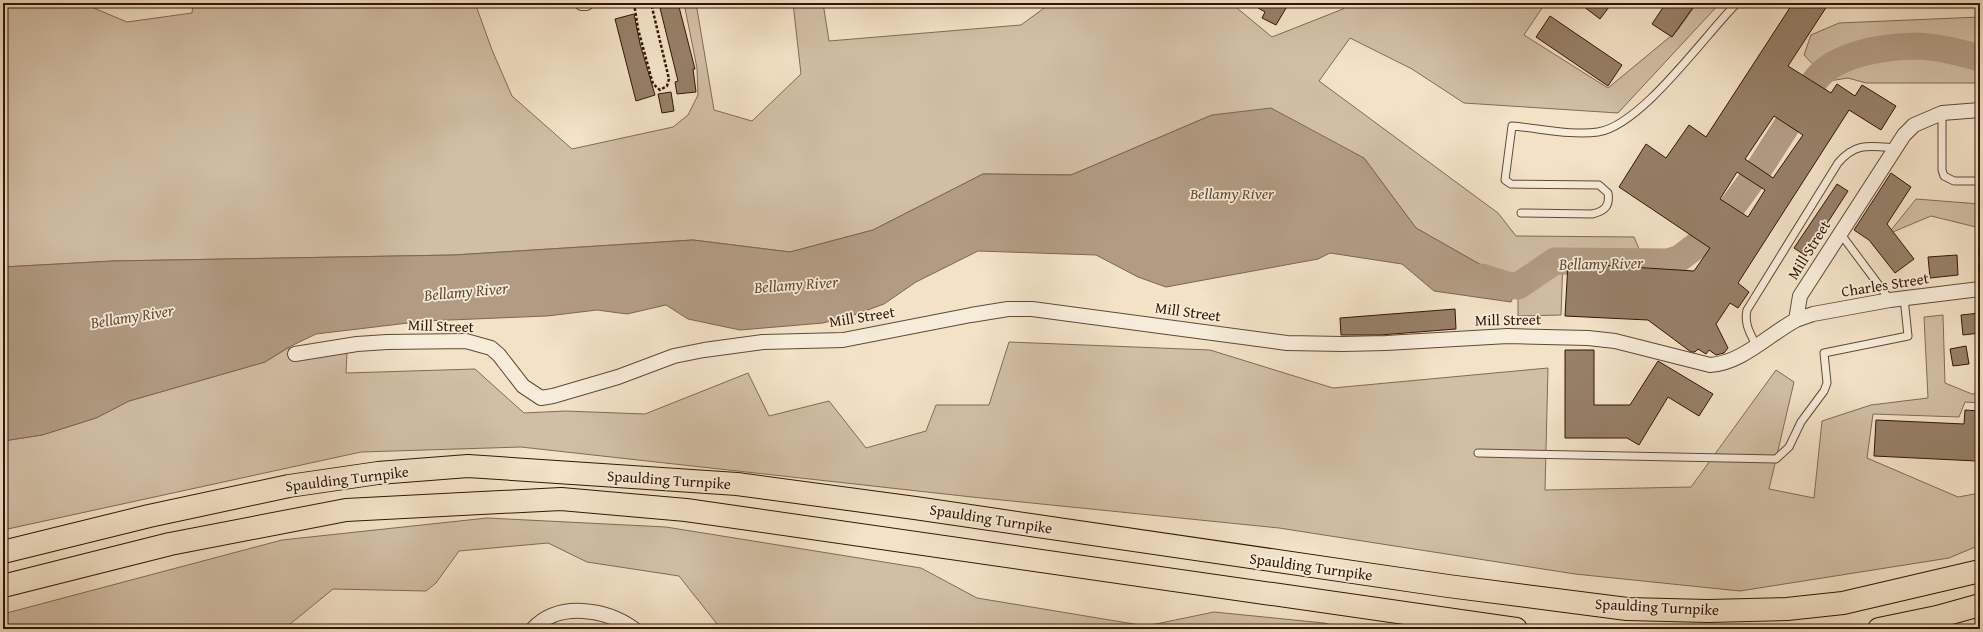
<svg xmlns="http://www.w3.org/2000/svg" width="1983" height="632" viewBox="0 0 1983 632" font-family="'Gentium Book Plus',serif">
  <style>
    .green { fill: #d1bfa5; stroke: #826a54 }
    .water { fill: #b19c83; stroke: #7e664f }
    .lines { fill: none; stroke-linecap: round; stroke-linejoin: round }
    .river { stroke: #b19c83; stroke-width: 27 }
    .building { fill: #968068; stroke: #321502; fill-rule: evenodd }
    .service-casing { stroke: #624833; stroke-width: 9 }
    .minor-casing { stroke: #624833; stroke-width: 16 }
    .motorway-casing { stroke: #321502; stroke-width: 24 }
    .path { stroke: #321502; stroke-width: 2.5; stroke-dasharray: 3 2; stroke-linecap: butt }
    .service { stroke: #f7ecda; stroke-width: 7 }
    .minor { stroke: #f7ecda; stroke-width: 14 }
    .motorway { stroke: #f2e2c6; stroke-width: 22 }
    .labels { text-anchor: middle; stroke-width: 3.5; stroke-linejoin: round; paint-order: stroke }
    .street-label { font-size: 15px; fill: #321502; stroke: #f7ecda }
    .water-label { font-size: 16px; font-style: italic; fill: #654b36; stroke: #f7ecda }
  </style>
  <rect width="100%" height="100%" fill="#f2e2c6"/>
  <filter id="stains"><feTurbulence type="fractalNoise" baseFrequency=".005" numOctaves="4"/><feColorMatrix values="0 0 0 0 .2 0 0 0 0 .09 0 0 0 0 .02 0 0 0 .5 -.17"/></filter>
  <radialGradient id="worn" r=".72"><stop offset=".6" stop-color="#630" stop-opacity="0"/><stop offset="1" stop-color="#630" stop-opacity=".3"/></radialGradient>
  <!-- green -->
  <path class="green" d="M3,3H82L127,22L192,13L193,3H475L492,50L512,96L572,149L673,127L688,115L698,95L697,68L684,3H696L714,110L752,121L801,74L793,3H823L829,41L1021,25L1051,3H1231L1272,37L1343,9L1346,3H1531L1542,8L1524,35L1608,88L1677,31L1697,3H1720L1618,113L1464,103L1412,69L1350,38L1319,81L1498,213L1516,236L1634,237L1645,263L1563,259L1561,315L1518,316V286L1416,228L1364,158L1212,115L1071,175L983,174L873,230L790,252L693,240L454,255L113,261L3,267Z
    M1980,17V83H1866L1848,78L1829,81L1804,55L1811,35L1839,23Z
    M1916,199L1980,204V228L1931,216L1888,234Z
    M1943,315L1945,383L1972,394L1980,393V403L1965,402L1959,417L1873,414L1867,458L1958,497L1980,493V545L1949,558L1740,591L1575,574L1279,528L972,497L521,447L361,452L3,530V441L42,435L96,418L129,401L265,362L289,347V359L347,352L346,373L475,369L524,413L565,411L645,414L748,373L769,416L829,401L866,448L926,431L936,405H989L1009,342L1210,350L1333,388L1548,368L1545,490L1691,487L1776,370L1794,382L1769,489L1814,498L1822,421L1871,405L1928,398L1924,317Z
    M487,518L666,527L921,568L977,598L1146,626L1214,612L1324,623L1347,629H721L679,576L587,562L548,543L459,551L436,583L426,591L333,589L284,629H3V614L282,540Z"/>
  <!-- water -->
  <path class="water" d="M1271,108L1364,158L1416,228L1518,286L1511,302L1434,291L1402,264L1330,253L1318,259L1166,287L1138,277L1096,255L978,251L916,282L884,304L854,315L823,323L740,330L688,319L666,305L627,314L597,310L547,316L425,321L316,334L289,347L265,362L129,401L96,418L42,435L3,441V267L113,261L454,255L693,240L790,252L873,230L983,174L1071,175L1212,115Z"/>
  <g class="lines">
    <!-- river -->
    <path class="river" d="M1814,82C1833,54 1882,47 1914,46C1936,46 1959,52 1980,58
      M1759,169L1805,97
      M1732,207L1751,181
      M1482,277L1507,285L1518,286L1555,261L1668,262L1680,258L1701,242"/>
  </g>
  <!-- building -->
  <path class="building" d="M678,3L695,69H693L696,92L677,94L675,82L678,81L660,8Z
    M1250,3H1289L1276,25L1262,18L1265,12Z
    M1579,3H1612L1600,19Z
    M1666,3H1696L1672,37L1652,24Z
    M1793,3H1829L1788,66L1831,93L1837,84L1855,96L1862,85L1896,106L1881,130L1849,110L1738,283L1749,292L1738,308L1730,303L1716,324L1728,348L1724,353L1716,355L1709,350L1706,354L1698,349L1695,352H1691L1648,320L1565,316L1568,263L1694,271L1710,248L1619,187L1646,144L1666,158L1689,125L1706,137ZM1774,116L1803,135L1773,178L1745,159ZM1737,172L1765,190L1748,217L1720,199Z
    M634,14L640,44L655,95L636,101L615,19Z
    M1550,16L1622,65L1608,86L1536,37Z
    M671,92L674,111L662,113L658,94Z
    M1891,173L1911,187L1887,224L1914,259L1895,273L1869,240L1854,230Z
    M1837,184L1848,191L1806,256L1794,248Z
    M1957,255L1958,275L1930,278L1928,257Z
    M1455,309L1456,329L1380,335H1341L1340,318Z
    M1980,313V333L1963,335L1961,315Z
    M1966,346L1969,364L1953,366L1950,349Z
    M1565,350H1594V405H1630L1658,361L1713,394L1699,416L1668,397L1639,445L1627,438H1565Z
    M1965,410L1979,411L1977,461L1874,456L1876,420L1964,424Z"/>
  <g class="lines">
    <!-- service casing -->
    <g class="service-casing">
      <path id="service" d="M1942,113V170L1944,176L1954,181H1980
        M1521,213L1592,214C1605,211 1610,206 1608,193L1599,185L1511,184L1505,180L1512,126C1539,128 1572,136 1598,132C1642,125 1704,36 1737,3
        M1840,233L1890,300
        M1756,345C1750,333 1744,324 1747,310L1838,163C1856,142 1870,146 1895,148
        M1478,453L1776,459L1789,447L1801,422L1824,391L1827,383L1824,353L1908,336L1904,298"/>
    </g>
    <!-- minor casing -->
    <g class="minor-casing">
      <path id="minor" d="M582,3H586
        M1796,320L1813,314L1890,300L1980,289
        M295,354L357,344L387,342L466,341L491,348L499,355L523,386L541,398L553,396L618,377L674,356L704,350L763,342L843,340L971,315L1008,309H1032L1287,343L1343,344L1386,343L1508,336L1588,338L1615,341L1710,365C1742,363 1768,335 1796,320L1800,296L1904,135L1914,125L1942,113L1980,110
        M533,629C559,601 606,609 634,629"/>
    </g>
    <!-- motorway casing -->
    <g class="motorway-casing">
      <path id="motorway" d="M3,552L149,516L289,486L378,473L468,466L737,484L915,508L1448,586L1627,609L1708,611L1787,609L1843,603L1980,571
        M3,586L170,544L346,510L561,499L686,510L1516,629
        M1879,629L1937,617L1980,605"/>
    </g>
    <!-- path -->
    <path class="path" d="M634,3L638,29L651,77L653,84L660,90L667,86L669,79L651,3"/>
    <!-- service -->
    <use href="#service" class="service"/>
    <!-- minor -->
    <use href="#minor" class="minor"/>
    <!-- motorway -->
    <use href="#motorway" class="motorway"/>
  </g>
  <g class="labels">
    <!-- street labels -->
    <g class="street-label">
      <text transform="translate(1809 250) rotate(-58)" y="5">Mill Street</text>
      <text transform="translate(1885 285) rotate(-9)" y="5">Charles Street</text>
      <text transform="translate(1188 312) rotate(8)" y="5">Mill Street</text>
      <text transform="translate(862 317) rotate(-9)" y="5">Mill Street</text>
      <text transform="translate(1508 320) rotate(-1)" y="5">Mill Street</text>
      <text transform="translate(441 326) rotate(2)" y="5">Mill Street</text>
      <text transform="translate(347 479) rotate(-7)" y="5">Spaulding Turnpike</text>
      <text transform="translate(669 480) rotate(4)" y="5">Spaulding Turnpike</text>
      <text transform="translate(991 519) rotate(9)" y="5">Spaulding Turnpike</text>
      <text transform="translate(1311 567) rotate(8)" y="5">Spaulding Turnpike</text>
      <text transform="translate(1657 607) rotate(3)" y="5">Spaulding Turnpike</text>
    </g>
    <!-- water labels -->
    <g class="water-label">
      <text x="1232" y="199">Bellamy River</text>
      <text transform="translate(1601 263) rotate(-1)" y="6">Bellamy River</text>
      <text transform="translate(796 284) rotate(-4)" y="6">Bellamy River</text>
      <text transform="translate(466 291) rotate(-5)" y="6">Bellamy River</text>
      <text transform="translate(132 316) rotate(-9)" y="6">Bellamy River</text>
    </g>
  </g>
  <!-- margin -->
  <rect width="1983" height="632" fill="none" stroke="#f2e2c6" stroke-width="16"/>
  <rect x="4" y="4" width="1975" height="624" fill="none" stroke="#321502" stroke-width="2"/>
  <rect x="8" y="8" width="1967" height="616" fill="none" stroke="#321502"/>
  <rect width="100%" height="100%" filter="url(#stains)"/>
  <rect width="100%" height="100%" fill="url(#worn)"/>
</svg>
